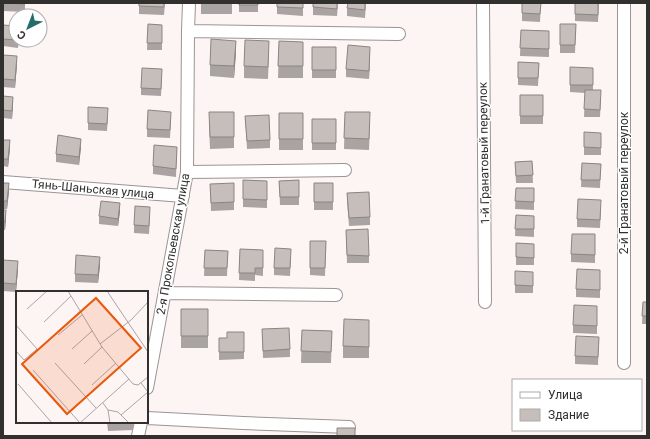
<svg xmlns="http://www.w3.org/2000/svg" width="650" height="439" viewBox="0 0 650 439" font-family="Roboto,sans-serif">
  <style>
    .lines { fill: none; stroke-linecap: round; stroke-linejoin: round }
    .minor-casing { stroke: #9c9494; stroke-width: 14 }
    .minor { stroke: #fff; stroke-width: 12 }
    .wall { fill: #a9a3a1 }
    .shaded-wall { fill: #8a8583 }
    .building { fill: #c5bebb; stroke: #8a8583 }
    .labels { text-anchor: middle; stroke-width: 3; stroke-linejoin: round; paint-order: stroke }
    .street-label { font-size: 12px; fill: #322f2f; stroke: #fff }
    .inset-road { fill: none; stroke: #aca5a5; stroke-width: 1 }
    .view { fill: #e8590c; fill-opacity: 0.15; stroke: #e8590c; stroke-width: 2 }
    .inset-edge { fill: none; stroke: #322f2f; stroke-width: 2 }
  </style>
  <rect width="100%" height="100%" fill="#fdf4f4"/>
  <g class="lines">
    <!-- minor casing -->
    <g class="minor-casing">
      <path id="minor" d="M483,3L485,302
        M624,3V363
        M188,31L399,34
        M187,172L345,170
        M3,182L183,196
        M165,293L336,295
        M147,388L187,172L188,31L189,3
        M147,418L243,423L349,427
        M138,436L141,422"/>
    </g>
    <!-- minor -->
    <use href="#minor" class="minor"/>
  </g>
  <!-- wall -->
  <path class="wall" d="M3,3H25V12L3,11Z
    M139,3H165L164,15L139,14Z
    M201,3H232V14H201Z
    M239,3H258V12H239Z
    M277,3H303V16L277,14Z
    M313,3H338L337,16L313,15Z
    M366,3L365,18L347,16V8Z
    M541,3L540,22L522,21V13Z
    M575,3H599L598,22L575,21Z
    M148,24L162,25V50H147Z
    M560,24H576L575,53H560Z
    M3,25L16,40H19L18,48L3,46Z
    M521,30L549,31V57L520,56Z
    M279,41L303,42V78H278Z
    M312,47H336V78H312Z
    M236,52L234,78L210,76V65Z
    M269,53L268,79L244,78V66Z
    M370,54L369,79L346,77V69Z
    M3,55L17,64L15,88L3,87Z
    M518,62L539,63L538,86L518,85Z
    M593,68V90L601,98L600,117H584L585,93L570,92V85Z
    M162,77L161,96L141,95V88Z
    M520,95H543V124H520Z
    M3,96L13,105L12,119L3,118Z
    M345,112L370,124L369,150L344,149Z
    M279,113H303V150H279Z
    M108,116L107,131L88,130V123Z
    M245,116L270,140V148L247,149Z
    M171,119L170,138L147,137V129Z
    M312,119H336V150H312Z
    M209,124L234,137V148L210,149Z
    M3,140L10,148L8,167L3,166Z
    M601,141V155H584V147Z
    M81,147L79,165L56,162V154Z
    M177,147L176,177L153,174V166Z
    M532,161L533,183H516L515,162Z
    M582,163L601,164L600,188L581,187Z
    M243,180L267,181V208L243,207Z
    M299,180V205H280L279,181Z
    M3,183L9,191L7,209H3Z
    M314,183H333V210H314Z
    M210,184L234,202V210L211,211Z
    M516,188H534V210L515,209Z
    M347,193L370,217V225L349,226L347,201Z
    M601,208L600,228L577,227V219Z
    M3,210L6,218L5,230H3Z
    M120,211L118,226L99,224V216Z
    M150,215L149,234L134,233V225Z
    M516,215L534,216V237L515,236Z
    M346,230L369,256V263H347Z
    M595,234V263L571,262V254Z
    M310,241H326L325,276L310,275Z
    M516,243L534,244V265H516Z
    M240,249L263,250V276L255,275V281L239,280Z
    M205,250L228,251L227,276H204Z
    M291,257L290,276L274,275V268Z
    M3,260L18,269L16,292L3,291Z
    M100,265L98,283L75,282V274Z
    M533,272V293H515V285Z
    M600,277V298L576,297V289Z
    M643,302H647V324H642Z
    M181,309H208V348H181Z
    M597,313V334L573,333V325Z
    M369,320V358H343V346Z
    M262,329L290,349V357L263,358Z
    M302,330L332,331L331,363H301Z
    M244,332V359L219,360V338H227Z
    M599,337L598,365L575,364V356Z
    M107,422H133V430L108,431Z"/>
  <!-- shaded-wall -->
  <path class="shaded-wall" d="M236,41V52L234,78V66Z
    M370,47V54L369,79V71Z
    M17,56V64L15,88V80Z
    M13,97V105L12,119V111Z
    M81,139V147L79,165V157Z
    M10,140V148L8,167V159Z
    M9,183V191L7,209V201Z
    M120,203V211L118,226V219Z
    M6,210V218L5,230V222Z
    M100,257V265L98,283V275Z
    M18,261V269L16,292V284Z"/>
  <!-- building -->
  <path class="building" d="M3,3H25V4Z
    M139,3H164V7L139,6Z
    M239,3H258V5H239Z
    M277,3H303V8L277,7Z
    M313,3H337V9L313,7Z
    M348,3H365V10L347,8Z
    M522,3H541L540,14L522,13Z
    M575,3H598V15L575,14Z
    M148,24L162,25V43H147Z
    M560,24H576L575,45H560Z
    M3,25L16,26V40L3,39Z
    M521,30L549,31V49L520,48Z
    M211,39L236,41L234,66L210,65Z
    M245,40L269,41L268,67L244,66Z
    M279,41L303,42V66H278Z
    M348,45L370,47L369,71L346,69Z
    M312,47H336V70H312Z
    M3,55L17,56L15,80L3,79Z
    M518,62L539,63L538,78H518Z
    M570,67L593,68V85H570Z
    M142,68L162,69L161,89L141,88Z
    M585,90H601L600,110L584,109Z
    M520,95H543V116H520Z
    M3,96L13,97L12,111L3,110Z
    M88,107L108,108L107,124L88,123Z
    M148,110L171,112L170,130L147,129Z
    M209,112H234V137H210Z
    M345,112H370L369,139L344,138Z
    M279,113H303V139H279Z
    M269,115L270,140L247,141L245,116Z
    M312,119H336V143H312Z
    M584,132L601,133V148L584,147Z
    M58,135L81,139L79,157L56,154Z
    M3,140H10L8,159H3Z
    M154,145L177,147L176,169L153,166Z
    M532,161L533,175L516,176L515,162Z
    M582,163L601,164L600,180H581Z
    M243,180L267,181V200L243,199Z
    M299,180V197H280L279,181Z
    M3,183H9L7,201H3Z
    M234,183V202L211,203L210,184Z
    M314,183H333V202H314Z
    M516,188H534V202L515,201Z
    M369,192L370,217L349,218L347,193Z
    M578,199L601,200L600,220L577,219Z
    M101,201L120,203L118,219L99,216Z
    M135,206L150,207L149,226L134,225Z
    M3,210H6L5,222H3Z
    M516,215L534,216V229H515Z
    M368,229L369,256L347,255L346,230Z
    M572,234H595V255L571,254Z
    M310,241H326L325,268H310Z
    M516,243L534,244V258L516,257Z
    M275,248L291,249L290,268H274Z
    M240,249L263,250V268H255V273H239Z
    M205,250L228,251L227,268H204Z
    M76,255L100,257L98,275L75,274Z
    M3,260L18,261L16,284L3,283Z
    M577,269L600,270V290L576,289Z
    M515,271L533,272V286L515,285Z
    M643,302H647V316H642Z
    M574,305L597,306V326L573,325Z
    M181,309H208V336H181Z
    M344,319L369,320V347L343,346Z
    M289,328L290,349L263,351L262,329Z
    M302,330L332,331L331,352L301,351Z
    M227,332H244V352H219V338H227Z
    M576,336L599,337L598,357L575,356Z
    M108,422H133L108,423Z
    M337,428H355V436H337Z"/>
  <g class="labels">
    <!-- street labels -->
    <g class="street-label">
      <text transform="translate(484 153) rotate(-91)" y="4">1-й Гранатовый переулок</text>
      <text transform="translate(624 183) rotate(-90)" y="4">2-й Гранатовый переулок</text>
      <text transform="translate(93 189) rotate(5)" y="4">Тянь-Шаньская улица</text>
      <text transform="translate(173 244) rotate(-80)" y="4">2-я Прокопьевская улица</text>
    </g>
  </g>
  <!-- overview -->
  <g transform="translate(16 291)">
    <rect width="132" height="132" fill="#fdf4f4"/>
    <path class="inset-road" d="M52,0L86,56L117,93L122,94L132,86M91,0L132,61M11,18L31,0M28,31L55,5M0,34L21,58L8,69L0,60M42,44L66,24M84,53L115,29L132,11M56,58L76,40M39,72L80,117M68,73L86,56M17,79L64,132M2,93L36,132M76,94L100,72M87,112L92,119L102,121L113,132M92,119L94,132M105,124L132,101L125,92M64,132L113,88"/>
    <path class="view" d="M80,7L125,57L51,123L6,73Z"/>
    <rect width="132" height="132" class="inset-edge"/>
  </g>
  <!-- border -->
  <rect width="650" height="439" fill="none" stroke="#322f2f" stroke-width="8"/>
  <!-- legend -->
  <rect x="512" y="379" width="130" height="52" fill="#ffffff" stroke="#adacac"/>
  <rect x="520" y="392" width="20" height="6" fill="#ffffff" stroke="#adacac"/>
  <text x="548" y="399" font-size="12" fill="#322f2f">Улица</text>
  <rect x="520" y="409" width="20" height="12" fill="#c5bebb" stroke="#adacac"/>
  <text x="548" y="419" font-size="12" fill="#322f2f">Здание</text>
  <!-- north arrow -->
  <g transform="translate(28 28) rotate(222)"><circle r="19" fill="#ffffff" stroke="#adacac"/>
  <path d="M0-3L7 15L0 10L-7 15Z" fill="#236e6d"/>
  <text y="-6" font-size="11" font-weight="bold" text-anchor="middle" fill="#322f2f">С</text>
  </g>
</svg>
